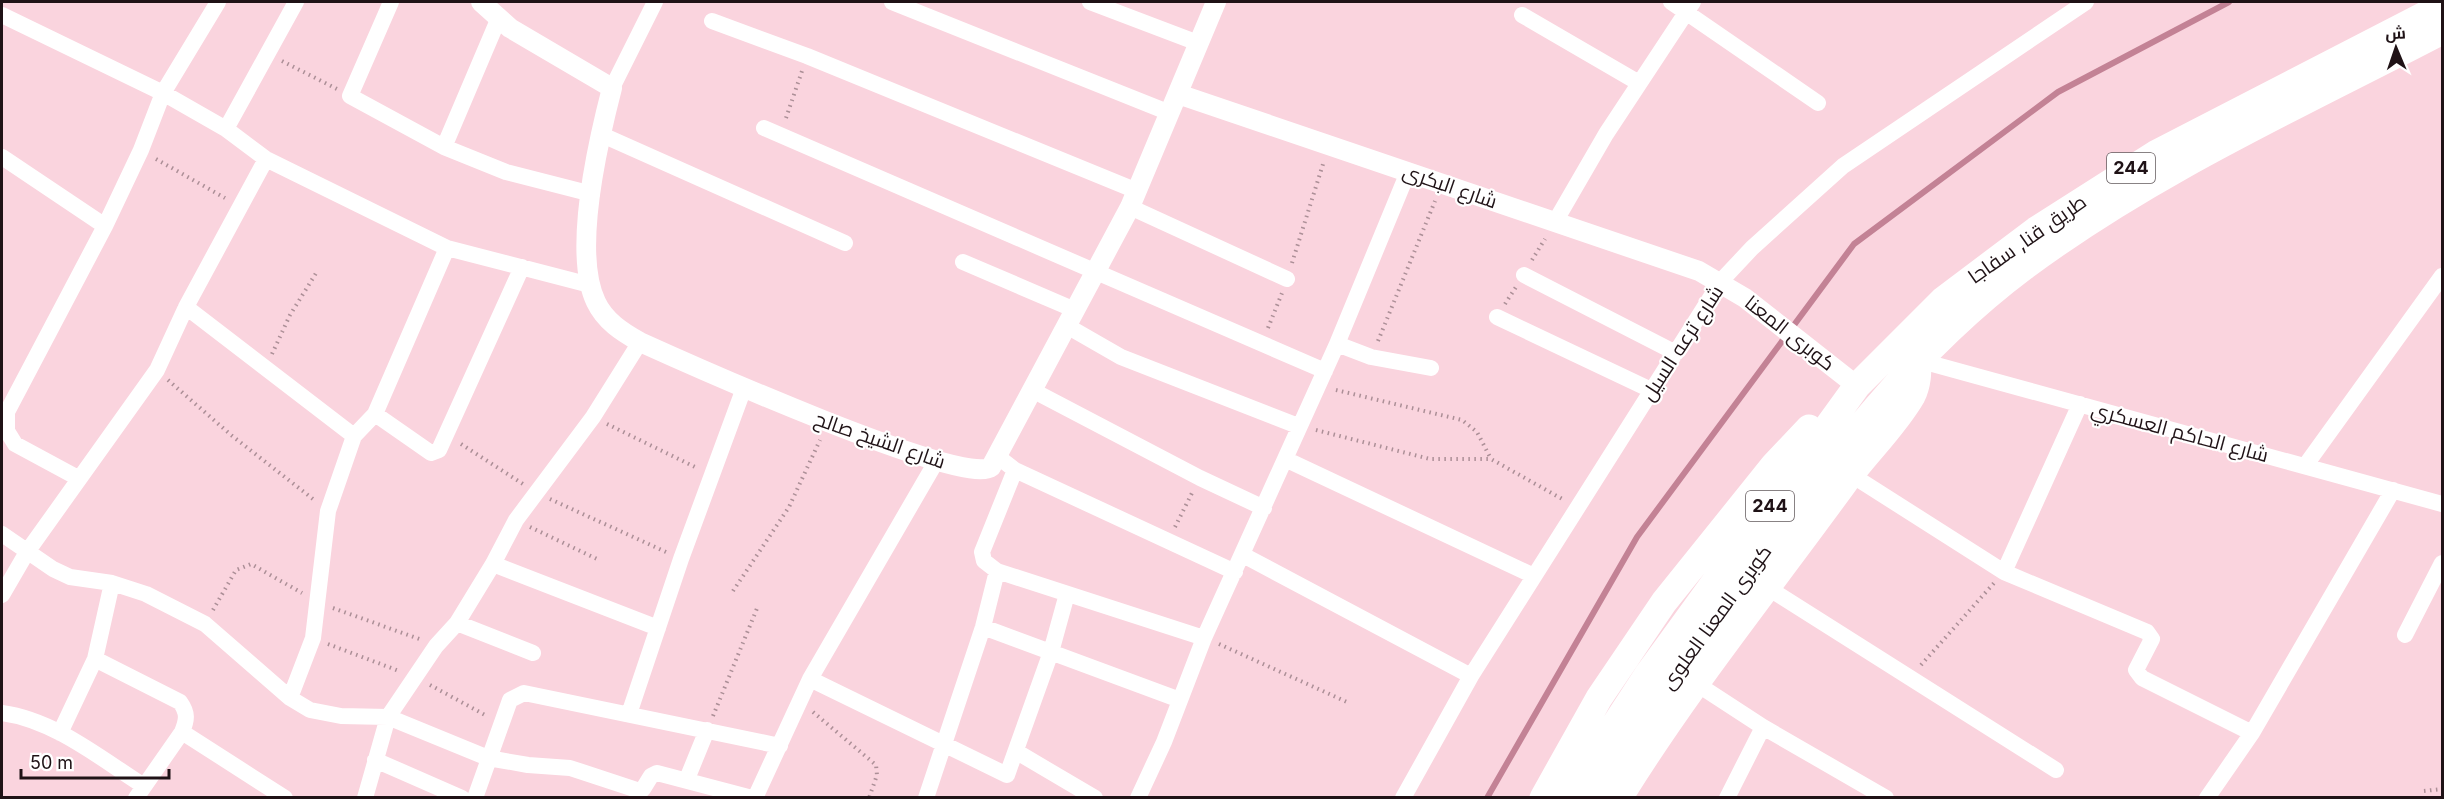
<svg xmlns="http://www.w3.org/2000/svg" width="2444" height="799" viewBox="0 0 2444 799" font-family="Inter,Cairo,sans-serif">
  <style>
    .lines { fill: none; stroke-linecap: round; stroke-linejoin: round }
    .stream { stroke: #c38295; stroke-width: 6 }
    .path { stroke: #ac8f97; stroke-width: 4; stroke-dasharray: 1.5 4.5; stroke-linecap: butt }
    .minor { stroke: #fff; stroke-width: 16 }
    .tertiary { stroke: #fff; stroke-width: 20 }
    .trunk { stroke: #fff; stroke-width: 27 }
    .labels { text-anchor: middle; stroke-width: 4.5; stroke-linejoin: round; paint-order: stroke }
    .shield { fill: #fff; stroke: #62595c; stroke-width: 1.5 }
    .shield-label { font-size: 18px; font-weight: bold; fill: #1f1216 }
    .street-label { font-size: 20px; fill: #1f1216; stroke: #fff }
  </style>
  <rect width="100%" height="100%" fill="#fad4de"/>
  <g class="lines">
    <!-- stream -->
    <path class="stream" d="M1487,798L1637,537L1854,244L2058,92L2229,2"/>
    <!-- path -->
    <path class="path" d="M282,61L337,89
      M786,118L802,71
      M156,159L225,198
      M1532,260L1545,239
      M1292,263L1324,161
      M1505,304L1516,287
      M1268,328L1282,293
      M1378,341L1435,201
      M272,354L290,315L318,270
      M168,380L231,435L313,499
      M1336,390L1462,420L1477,432L1491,459
      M607,424L697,468
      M1316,430L1430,459H1491L1564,500
      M461,444L523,484
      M550,499L666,552
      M530,527L597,559
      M1175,527L1192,493
      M733,591L789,507L820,440
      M333,608L422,640
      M213,610L236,570L251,564L302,593
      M328,644L399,671
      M1219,644L1347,702
      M1921,665L1994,583
      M430,685L487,716
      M813,712L876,765L877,775L869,798
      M713,716L758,606
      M2424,791L2442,789"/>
    <!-- minor -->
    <path class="minor" d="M391,2L350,96L444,147L506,172L592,194
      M892,2L1170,113
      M1090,2L1198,43
      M1671,2L1818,103
      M2,15L163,93L226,129L266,159L447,248L590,285
      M1522,15L1639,83
      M712,21L807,56L1137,191
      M612,88L655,2
      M764,128L1325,371
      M226,129L296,2
      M600,134L845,243
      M444,147L498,20
      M2,157L105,226
      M1130,207L1287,279
      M1555,222L1606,134L1693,2
      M963,262L1075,310
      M1524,275L1676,353
      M186,307L354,436
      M1497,317L1651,390
      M1067,326L1121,357L1298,426
      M1337,344L1371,357L1431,368
      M1918,360L2442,504
      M1032,390L1200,478L1264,508
      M375,414L431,453L439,450L522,267
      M997,456L1015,470L1235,572
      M1285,459L1534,576
      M2305,466L2442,276
      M1015,470L982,552L984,561L997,571L1204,638
      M1850,474L2004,572L2147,632L2152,639L2136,670L2142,678L2252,733
      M78,478L15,444L7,431V412L105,226L141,150L163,93L218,2
      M2,534L53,569L70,577L112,583L146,594L205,624L290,698L310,710L341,716L388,717L488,758L528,765L570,768L637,790L643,789L651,776L657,773L752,798
      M1243,555L1471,676
      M493,564L658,628
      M2004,572L2080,404
      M1768,588L2056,770
      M2,595L27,552L157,370L186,307L266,159
      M457,623L533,653
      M983,627L1180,700
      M2405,635L2442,563
      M95,659L180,702C188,713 187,720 182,732L136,798
      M810,679L1007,775L1051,652L1067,594
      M1697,684L1763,727L1886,798
      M290,698L313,638L328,511L354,436L375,414L447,248
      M2,713C54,720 100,758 144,786
      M629,714L681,559L744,388
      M182,732L285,798
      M60,733L95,659L112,583
      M1017,752L1095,798
      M375,760L462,798
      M687,779L707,730
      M365,798L388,717L436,646L457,623L493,564L516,520L593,417L640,342
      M475,798L510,700L524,693L780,746
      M755,798L810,679L937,460
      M926,798L983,627L997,571
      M1138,798L1164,742L1204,638L1337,344L1408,172
      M1403,798L1471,676L1721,281L1752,248L1843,166L2086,2
      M1727,798L1763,727
      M2207,798L2252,733L2393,490"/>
    <!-- tertiary -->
    <path class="tertiary" d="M481,2L510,28L612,88C598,142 572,252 596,302C605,321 622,332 640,342C682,361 965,488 991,467L1130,207L1216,2
      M1178,94L1699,271L1745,298L1857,386"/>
    <!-- trunk -->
    <path class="trunk" d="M1543,798L1599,698L1664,602L1774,465L1809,428
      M1567,798L1648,674L1857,386L1943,300L2036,230L2157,153L2442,6
      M1592,798C1638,720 1693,648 1746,576C1830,462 1909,353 2024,267C2153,171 2300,105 2442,31
      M1619,798C1687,688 1769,587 1845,482C1866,453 1894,427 1912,396C1918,384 1918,372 1918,360"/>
  </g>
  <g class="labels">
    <!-- shield labels -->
    <g class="shield">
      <rect x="2107" y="153" width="48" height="30" rx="4.5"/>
      <rect x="1746" y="491" width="48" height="30" rx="4.5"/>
    </g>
    <g class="shield-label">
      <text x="2131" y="174">244</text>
      <text x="1770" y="512">244</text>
    </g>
    <!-- street labels -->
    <g class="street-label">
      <text transform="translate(1450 186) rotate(19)" y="7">شارع البكرى</text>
      <text transform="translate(2027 239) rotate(-35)" y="7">طريق قنا, سفاجا</text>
      <text transform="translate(1790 333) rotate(38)" y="7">كوبرى المعنا</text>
      <text transform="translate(1682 343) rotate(-57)" y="7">شارع ترعه السيل</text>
      <text transform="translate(2180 432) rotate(15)" y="7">شارع الحاكم العسكري</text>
      <text transform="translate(880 440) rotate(19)" y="7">شارع الشيخ صالح</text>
      <text transform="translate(1716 617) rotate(-54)" y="7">كوبرى المعنا العلوى</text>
    </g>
  </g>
  <!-- border -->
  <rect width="2444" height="799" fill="none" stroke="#1f1216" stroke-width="6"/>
  <!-- north arrow -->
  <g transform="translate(2396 48) rotate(358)" stroke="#ffffff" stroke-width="4.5" paint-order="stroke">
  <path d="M0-4.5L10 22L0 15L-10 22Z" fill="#1f1216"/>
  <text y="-9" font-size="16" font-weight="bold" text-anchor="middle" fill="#1f1216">ش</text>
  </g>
  <!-- scale -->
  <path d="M21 769v9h148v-9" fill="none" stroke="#1f1216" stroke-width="3"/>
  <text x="30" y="769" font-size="18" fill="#1f1216" stroke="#ffffff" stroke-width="4.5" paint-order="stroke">50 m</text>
</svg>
